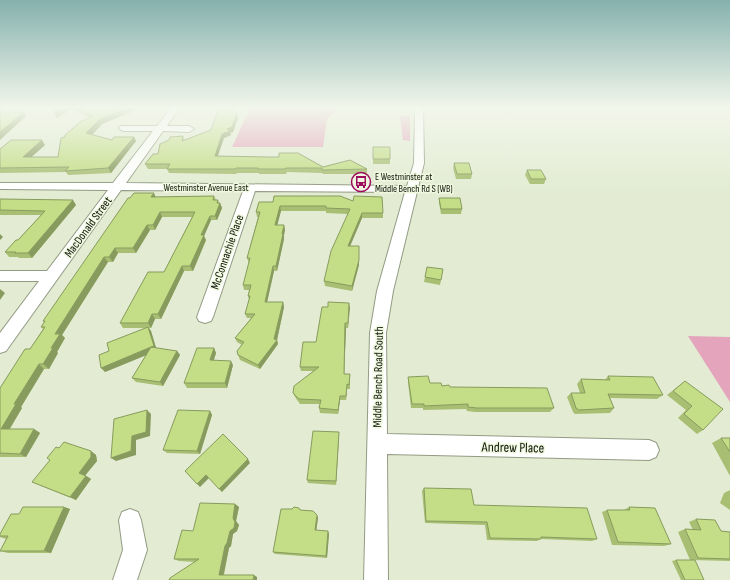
<svg xmlns="http://www.w3.org/2000/svg" width="730" height="580" viewBox="0 0 730 580" font-family="'Sofia Sans Condensed',sans-serif">
  <style>
    .green { fill: #e3a4bc }
    .lines { fill: none; stroke-linecap: round; stroke-linejoin: round }
    .minor-casing { stroke: #939b84; stroke-width: 2 }
    .minor { fill: #fff; fill-rule: evenodd }
    .wall { fill: #a8bf73 }
    .shaded-wall { fill: #889b5e }
    .building { fill: #c3de86; stroke: #889b5e }
    .labels { text-anchor: middle; stroke-width: 3; stroke-linejoin: round; paint-order: stroke }
    .far-poi-label { font-size: 10px; fill: #10130a; stroke: #f0f9e0; text-anchor: start }
    .far-street-label { font-size: 10px; fill: #10130a; stroke: #f0f9e0 }
    .street-label { font-size: 12px; fill: #10130a; stroke: #f0f9e0 }
    .near-street-label { font-size: 14px; fill: #10130a; stroke: #f0f9e0 }
  </style>
  <rect width="100%" height="100%" fill="#e3ecd3"/>
  <!-- green -->
  <path class="green" d="M250,108H337L336,111L327,119L323,147H232Z
    M410,115V141L403,140L400,116Z
    M688,336L730,337V402Z"/>
  <g class="lines">
    <!-- minor casing -->
    <g class="minor-casing">
      <path id="minor" d="M171,108H179L167,126H189L194,129L189,132L163,131L126,183L407,186L414,163L415,108H423L424,163L393,291L386,333L387,434L649,440L656,443L659,450L656,457L649,460L387,454L388,580H364L370,333L377,291L405,192L255,191L213,317L211,321L205,323L199,321L197,317L243,191L121,190L6,351L0,353V333L39,281H0V271H47L108,190L0,189V183H113L153,131H124L121,130L119,128L121,126H157Z
        M130,509L138,512L141,520L147,550L137,580H113L123,550L119,520L122,512Z"/>
    </g>
    <!-- minor -->
    <use href="#minor" class="minor"/>
  </g>
  <!-- wall -->
  <path class="wall" d="M54,108H135L136,110L102,124L92,135L112,140L134,137L136,141L111,173L68,175L66,172L0,173V149L45,145L31,157H58L65,137L90,118L71,109L57,118L54,113Z
    M238,118L233,132L230,133L231,135L224,138L218,156L323,167L367,169V174H323L322,173L287,172L286,174H259V173H237L236,174L169,173L167,169H148L145,164L158,154L183,136L184,140L211,130Z
    M373,147H390V164H373Z
    M454,163L472,174L471,179H456L453,168Z
    M527,170L546,179L544,184H530L525,175Z
    M214,196L216,200H218L219,203H220L222,208L217,220H211L204,236L206,240L193,271H184L161,319H155L151,328H149L151,331L156,348L177,351L180,355L163,386L136,382L132,378L146,355L105,372L109,351L144,328H123L120,323L164,272L192,217H162L155,230H150L136,253H118L113,262H108L62,335L65,338L57,352L58,353L49,369H44L21,407L22,408L10,429H34L40,433L26,457H0V388L30,349L43,329L41,327L44,322L43,321L156,197Z
    M274,196L383,213V218H362L350,246L359,265L352,291L325,286L324,281L348,214L326,213V211H281L277,225H284L285,230L284,235V239L277,271H274L267,302H283L284,307L277,340L278,344L260,369L240,360L238,355L242,345L237,342L235,338L251,318H247L245,314L249,300L248,296L249,290H244L243,285L249,263L247,258L258,217H257L256,212L273,202Z
    M439,198L462,209L461,214H441L439,203Z
    M0,199L76,205L32,258H19L18,257H9L5,252L18,240L41,215H0Z
    M427,267L441,280L440,285L424,282Z
    M349,303L348,328H346L344,374H350V389H347L346,400H340L338,414L320,413L319,408L320,404H300L295,397L293,393L313,371H301L300,367L316,342L328,307Z
    M214,348L216,353L214,360L233,365L227,388H187L184,383Z
    M608,376L663,395L657,399L610,398L614,408L610,413L575,414L573,412L567,397L571,393H580L577,384L581,379L605,380Z
    M408,377L430,383L450,387L554,408L550,412H475L467,411L466,409L423,410V408H411L408,382Z
    M685,381L703,430L697,434L678,418L686,410L667,395Z
    M210,411L212,415L200,454L167,453L163,450Z
    M339,432V436L336,485L308,483L307,480Z
    M721,438H730V476L712,443Z
    M91,451L96,455L97,461L85,475L91,479L76,500L39,485L32,482Z
    M424,488L474,505L597,539L592,541L541,539L537,541L487,540L485,525L425,523L422,491Z
    M730,490V510L720,503L724,493Z
    M235,504L239,507L236,521L239,525L237,531L233,534L231,546L229,548L224,575L257,577L169,580L195,562L179,561L174,559Z
    M64,507L70,509L51,553H8L0,551L6,539L0,537V534Z
    M629,507L671,544L664,546L612,545L602,512L607,510H624Z
    M300,510L317,515L318,518L316,531L329,534L327,558L275,554L273,552Z
    M696,519L721,531L730,532V561L690,560L678,532L685,529L693,530L689,522Z
    M676,560L704,580H681L672,561Z"/>
  <!-- shaded-wall -->
  <path class="shaded-wall" d="M0,108H5L0,111Z
    M64,108H71V109L57,118L54,113Z
    M128,108H135L136,110L102,124L89,138L86,133L100,119Z
    M24,112L26,116L0,140V132Z
    M237,113L238,118L233,132L230,133L231,135L224,138L216,160L215,156L222,134L227,129Z
    M134,137L136,141L111,173L108,168Z
    M42,140L45,145L26,162L23,157Z
    M154,193L156,198L151,197Z
    M73,200L76,205L32,258L28,253Z
    M220,203L222,208L217,220L215,216Z
    M280,206L281,211L276,230L275,225Z
    M160,212L162,217L155,230L153,225Z
    M362,213V218L348,251V246Z
    M210,216L211,220L204,236L206,240L193,271L190,266L201,235Z
    M147,225L150,230L136,253L133,248Z
    M284,225L285,230L284,235V239L277,271L276,266Z
    M0,234L3,237L0,240Z
    M359,246V265L352,291V286Z
    M115,248L118,253L113,262L109,257Z
    M104,257L108,262L62,335L65,338L57,352L58,353L49,369L43,364L55,334Z
    M182,266L184,271L161,319L158,314Z
    M273,266L274,271L266,307L265,302Z
    M0,289L5,293L0,300Z
    M283,302L284,307L277,340L278,344L260,369L258,365L274,339Z
    M349,303L350,308L348,328V323Z
    M152,314L155,319L151,328L148,323Z
    M345,323L346,328L344,378V374Z
    M148,327L151,331L157,351L151,347Z
    M151,347L154,352L105,372L101,368Z
    M214,348L216,353L212,365L210,360Z
    M177,351L180,355L163,386L160,382Z
    M231,361L233,365L227,388L225,383Z
    M39,364L44,369L21,407L22,408L7,433L1,429L14,404Z
    M347,384V389L346,400V396Z
    M340,396V400L338,414V410Z
    M147,410L151,414L150,436L136,440V455L116,461L111,458L132,436Z
    M210,411L212,415L200,454L197,451Z
    M34,429L40,433L26,457L20,454Z
    M339,432V436L336,485V481Z
    M91,451L96,455L97,461L84,477L79,473Z
    M248,459L250,463L222,492L219,489Z
    M206,475L209,478L200,487L197,484Z
    M86,476L91,479L76,500L70,497Z
    M235,504L239,507L236,521L239,525L237,531L233,534L231,546L229,548L223,577L219,575L225,546L230,531Z
    M64,507L70,509L51,553L44,551Z
    M317,515L318,518L316,533L315,530Z
    M328,531L329,534L327,558L326,556Z
    M254,575L257,577V580H253Z"/>
  <!-- building -->
  <path class="building" d="M54,108H64L54,113Z
    M75,108H128L100,119L86,133L112,140L114,137H134L108,168L65,171L69,167L0,168V149L11,140H42L23,157H58L61,138L65,137V135L80,122L93,116Z
    M219,108H229L237,113L232,127L227,129L230,131L222,134L215,156L270,157H279V153H298L323,167L350,160L367,169L322,170V168H286L285,169H258V168H236L235,169H167L170,164H145L153,154H158L160,144L169,140L170,137L183,136L182,141L211,130Z
    M0,112H24L0,132Z
    M373,147H390V159H373Z
    M454,163H469L472,174H457Z
    M527,170H541L546,179H531Z
    M134,193H154L151,197L214,196L213,200H218L217,203H220L215,216H210L201,235H204L190,266H182L158,314H152L148,323H120L148,272H164L195,212H160L153,225H147L133,248H115L109,257H104L55,334H60L51,348H53L43,364H39L14,404H16L1,429H34L20,454L0,453V388L25,349H30L45,327H41L45,321H43L128,198H130Z
    M274,196H340L353,201L354,196L382,197L383,213H362L348,246H359V260L352,286L324,281L331,251L350,209L326,208V206H280L275,225H284L282,234H283L276,266H273L265,302H283L274,339L277,340L258,365L238,355L237,351L244,342L235,338L255,314H245L250,296H248L251,285H243L250,258H247L260,212H256L259,202H273Z
    M439,198H460L462,209H441Z
    M0,199L73,200L28,253H15L16,252H5L16,240H18L45,211L0,210Z
    M427,267L443,269L441,280L425,277Z
    M328,302L349,303L348,323H345L344,374H350L349,385L347,384L346,396H340L338,410L319,408L321,400L299,399L293,393L294,386L319,367H300L303,342H316L322,307H328Z
    M148,327L154,346L151,347L177,351L160,382L132,378L151,347L101,368L99,355L109,351L107,343Z
    M197,348H214L210,360L231,361L225,383H184Z
    M428,376L430,383H441L442,386L449,385L450,387L547,388L554,408H477L468,407V404L424,406V404H412L408,377Z
    M608,376L653,377L663,395L608,394L614,408L579,410L576,408L571,393H585L581,379L610,380Z
    M685,381L723,409L703,430L684,414L692,406L673,391Z
    M147,410L146,432L132,436L131,451L111,458L114,419Z
    M178,410L210,411L197,451L163,450Z
    M313,431L339,432L336,481L307,480Z
    M223,434L248,459L219,489L206,475L197,484L185,471Z
    M721,438H730V452Z
    M64,442L91,451V457L79,473L86,476L70,497L32,482L50,460L47,458L56,447L59,448Z
    M424,488L471,489L474,505L587,508L597,539L541,537V539L490,538L487,522L426,521Z
    M200,503L235,504L233,518L235,522L234,528L230,531L227,543L225,546L219,575H254L253,580H169L170,578L199,559H174L182,530L193,531Z
    M23,507H64L44,551H0L8,536H0V534L11,514H19Z
    M294,507L299,508L300,510L313,511L317,515L315,530L328,531L326,556L273,552L281,509H292Z
    M629,507L655,508L671,544L618,542L607,510H630Z
    M696,519L715,520L721,531L730,532V559L698,558L685,529L701,530Z
    M676,560H695L704,580H685Z"/>
  <!-- sky -->
  <linearGradient id="sky" x2="0" y2="1"><stop stop-color="#85b1ad"/><stop offset="0.57" stop-color="#f2f6eb"/><stop offset="1" stop-color="#f2f6eb" stop-opacity="0"/></linearGradient>
  <rect width="730" height="189" fill="url(#sky)"/>
  <!-- icons -->
  <defs>
    <g id="bus-ring" transform="scale(1)"><circle r="9.5" fill="#f0f9e0" stroke="#9c0e5d" stroke-width="1.5"/><path d="M-5-6H5V4H4V6H2V4H-2V6H-4V4H-5ZM-3.5-4V0h7V-4ZM-3.5 1.2v1.5H-2V1.2ZM2 1.2v1.5H3.5V1.2Z" fill="#9c0e5d"/></g>
  </defs>
  <g fill-rule="evenodd">
    <use href="#bus-ring" x="361" y="182"/>
  </g>
  <g class="labels">
    <!-- far-poi labels -->
    <g class="far-poi-label">
      <text x="375" y="180">E Westminster at<tspan x="375" dy="12">Middle Bench Rd S (WB)</tspan></text>
    </g>
    <!-- far-street labels -->
    <g class="far-street-label">
      <text x="206" y="191">Westminster Avenue East</text>
    </g>
    <!-- street labels -->
    <g class="street-label">
      <text transform="translate(88 227) rotate(-54)" y="4">MacDonald Street</text>
      <text transform="translate(227 252) rotate(-71)" y="4">McConnachie Place</text>
      <text transform="translate(378 377) rotate(-89)" y="4">Middle Bench Road South</text>
    </g>
    <!-- near-street labels -->
    <g class="near-street-label">
      <text transform="translate(513 447) rotate(1)" y="5">Andrew Place</text>
    </g>
  </g>
</svg>
